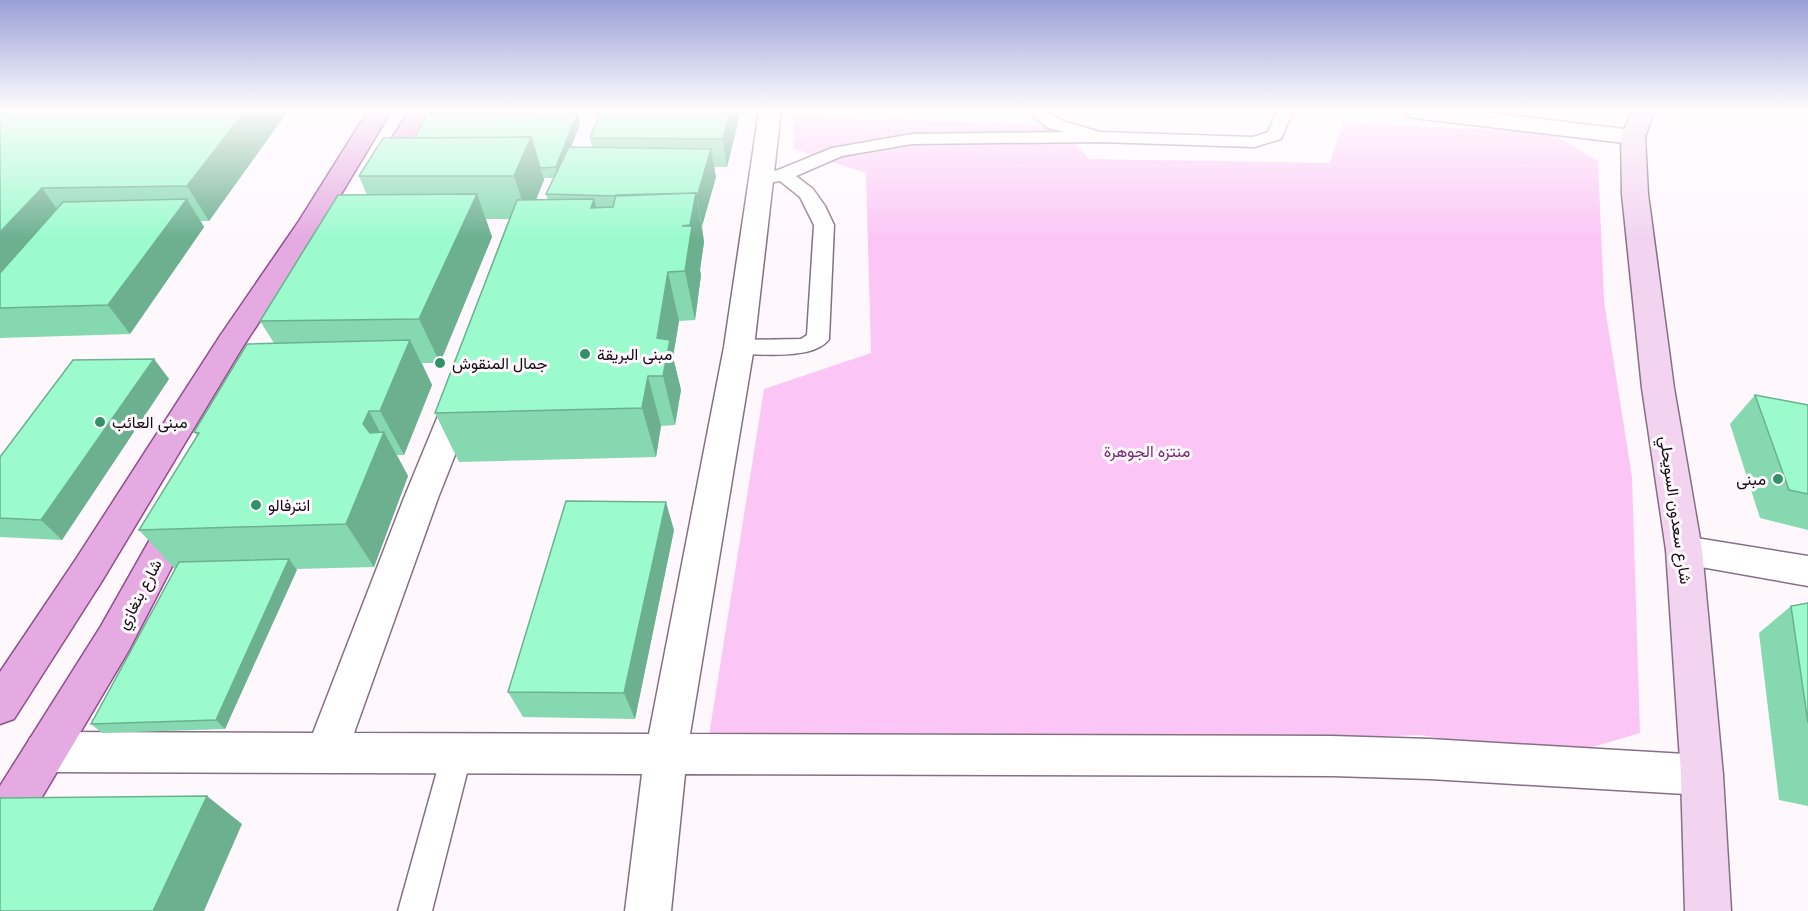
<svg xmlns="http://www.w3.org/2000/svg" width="1808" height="911" viewBox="0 0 1808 911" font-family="Montserrat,Vazirmatn,sans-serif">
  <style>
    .green { fill: #fbc6f6 }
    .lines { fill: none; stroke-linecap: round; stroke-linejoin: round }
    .lane-casing { stroke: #866f84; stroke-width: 3 }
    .street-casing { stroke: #866f84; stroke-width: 3 }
    .secondary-casing { stroke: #866f84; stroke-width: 3 }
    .primary-casing { stroke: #904d8c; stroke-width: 3 }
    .lane { fill: #fff; fill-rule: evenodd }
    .street { fill: #fff; fill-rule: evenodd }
    .secondary { fill: #f2d4f0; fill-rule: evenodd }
    .primary { fill: #e5aae1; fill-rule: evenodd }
    .wall { fill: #85d8b0; fill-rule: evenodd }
    .shaded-wall { fill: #6cb090 }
    .building { fill: #9bfbcd; stroke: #6cb090; stroke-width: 1.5 }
    .poi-dot { fill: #319169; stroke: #fef8fd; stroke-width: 2 }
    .labels { text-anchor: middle; stroke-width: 6; stroke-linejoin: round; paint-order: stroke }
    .poi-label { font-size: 16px; fill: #130a12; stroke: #fef8fd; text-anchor: start }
    .park-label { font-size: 16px; fill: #752871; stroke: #fef8fd }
    .street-label { font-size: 16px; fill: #130a12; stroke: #fef8fd }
  </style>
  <rect width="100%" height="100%" fill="#fef8fd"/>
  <!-- green -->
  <path class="green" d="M793,115L1059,126L1089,159L1330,163L1343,123L1549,132L1598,161L1604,301L1632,477L1640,733L1559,757L1421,735L1202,743L707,748L764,389L871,353L866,173L794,149Z"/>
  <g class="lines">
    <!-- lane casing -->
    <g class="lane-casing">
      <path id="lane" d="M1026,111H1046L1060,120L1100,132L1253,137L1268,132L1277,111H1293L1281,139L1254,147L1099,142L912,144L842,156L796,176L813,189L825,206L834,225L829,339C815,360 762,354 739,354L731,352L728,347L731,342L739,340L801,339L807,335L814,225L800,197L780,181L762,184L756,183L753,179L756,175L778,170L832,148L912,134L1064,132L1048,128Z
        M457,739L468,743L472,753L432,911H398L442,753L446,743Z"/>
    </g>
    <!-- street casing -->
    <g class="street-casing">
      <path id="street" d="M759,111H781L754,347L690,734L1332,736L1430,739L1702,755L1717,761L1723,775L1717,789L1702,795L1430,779L1332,776L685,774L671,911H625L642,774L45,772L30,766L24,752L30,738L45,732L313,733L404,498L447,394L452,386L463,383L474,386L479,394L438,498L354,733L649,734L724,347Z
        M1403,111H1473L1633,130L1641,132L1645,137L1641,142L1633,144L1414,118L1406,116Z
        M1684,536L1808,556V586L1684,564L1671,560L1666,550L1671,540Z"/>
    </g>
    <!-- secondary casing -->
    <g class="secondary-casing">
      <path id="secondary" d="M1632,111H1654L1645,137L1648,194L1674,388L1702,550L1723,775L1731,911H1685L1681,775L1666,550L1642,388L1622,194L1621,137Z"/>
    </g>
    <!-- primary casing -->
    <g class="primary-casing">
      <path id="primary" d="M368,111H391L325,221L242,348L102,581L14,719L0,724V672L76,559L220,336L299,221Z
        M409,111H432L390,180L381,182L372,180L369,175Z
        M182,500L194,504L199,514L129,650L16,841L0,848V786L101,626L170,504Z"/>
    </g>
    <!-- lane -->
    <use href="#lane" class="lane"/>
    <!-- street -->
    <use href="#street" class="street"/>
    <!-- secondary -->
    <use href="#secondary" class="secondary"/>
    <!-- primary -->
    <use href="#primary" class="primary"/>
  </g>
  <!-- wall -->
  <path class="wall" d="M0,111H288L209,221H201L204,227L130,334L0,338Z
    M730,111H738L739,118L727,167H714L716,177L702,226L704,242L700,270L701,275L695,320L679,321L673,357L681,390L675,425L661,426L656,457L459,462L435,413L509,219H486L492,237L440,363H422L432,385L404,455H397L408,476L374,567L296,569L225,729L102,733L91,724L175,569L139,530L197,436L194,432L274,343L260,321L367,195L359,176L414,138L577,114L580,124L571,147H592L590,138ZM544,178H554L546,194L548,200H536L544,180Z
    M1793,111H1808V115Z
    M154,359L169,379L62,540L0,537V457Z
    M1755,395L1808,405V530L1760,518L1730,424Z
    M674,530L635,719L523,717L508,692Z
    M1808,603V806L1779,800L1759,633L1791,606Z"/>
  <!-- shaded-wall -->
  <path class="shaded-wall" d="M245,111H288L209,221L187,186Z
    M730,111H738L739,118L727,167L723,139Z
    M577,114L580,124L559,178L556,167Z
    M531,137L544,180L528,219L514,176Z
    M711,149L716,177L702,226L697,197Z
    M42,188L67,223L0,299V232Z
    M696,193L704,242L700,270L701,275L695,320L685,271L682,226Z
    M477,194L492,237L440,363L419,319Z
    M187,199L204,227L130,334L108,305Z
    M594,199L607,247L591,208Z
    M668,272L679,321L673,357L681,390L675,425L663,376L657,338Z
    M410,340L432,385L404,455L380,411Z
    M154,359L169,379L62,540L41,520Z
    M648,376L661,426L656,457L642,408Z
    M369,411L382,436L384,432L408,476L374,567L346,524L363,424Z
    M666,502L674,530L635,719L624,693Z
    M289,559L297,570L225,729L216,720Z
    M207,796L242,824L204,911H153Z"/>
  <!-- building -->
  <path class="building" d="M0,111H245L187,186L42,188L0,232Z
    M601,111H730L723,139L590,138Z
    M577,114L556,167L540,168L531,137L414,138L427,115Z
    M531,137L514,176H359L383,138Z
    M569,147L711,149L697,197L696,193L616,196L546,194Z
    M696,193L690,225L682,226H692L685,271L668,272L657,338L670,340L663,376H648L642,408L435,413L517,200L594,199L591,208L613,207L616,195Z
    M477,194L419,319L260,321L338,195Z
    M187,199L108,305L0,308V273L63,202Z
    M410,340L380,411H369L363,424L370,433L384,432L346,524L139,530L199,433L194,432L247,344Z
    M154,359L41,520L0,518V457L73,360Z
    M1755,395L1808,405V494L1789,490Z
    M566,501L666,502L624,693L508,692Z
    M289,559L216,720L91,724L179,562Z
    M1808,603V723L1791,606Z
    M207,796L153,911H0V798Z"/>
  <!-- sky -->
  <linearGradient id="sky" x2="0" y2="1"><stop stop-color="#99a0d7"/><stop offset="0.46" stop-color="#fffcfe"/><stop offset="1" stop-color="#fffcfe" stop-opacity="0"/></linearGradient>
  <rect width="1808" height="239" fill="url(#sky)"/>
  <!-- markers -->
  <g class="poi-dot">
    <circle cx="585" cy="354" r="6"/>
    <circle cx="440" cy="363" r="6"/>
    <circle cx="100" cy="422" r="6"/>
    <circle cx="1778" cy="479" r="6"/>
    <circle cx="256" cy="505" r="6"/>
  </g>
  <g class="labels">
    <!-- poi labels -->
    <g class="poi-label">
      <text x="597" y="360">مبنى البريقة</text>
      <text x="452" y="369">جمال المنقوش</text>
      <text x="112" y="428">مبنى العائب</text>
      <text x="1766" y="485" text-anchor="end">مبنى</text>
      <text x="268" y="511">انترفالو</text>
    </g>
    <!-- park labels -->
    <g class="park-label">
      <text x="1147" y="457">منتزه الجوهرة</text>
    </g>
    <!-- street labels -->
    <g class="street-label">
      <text transform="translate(1676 510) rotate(82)" y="6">شارع سعدون السويحلي</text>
      <text transform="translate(139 594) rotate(-62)" y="6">شارع بنغازي</text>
    </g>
  </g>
</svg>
